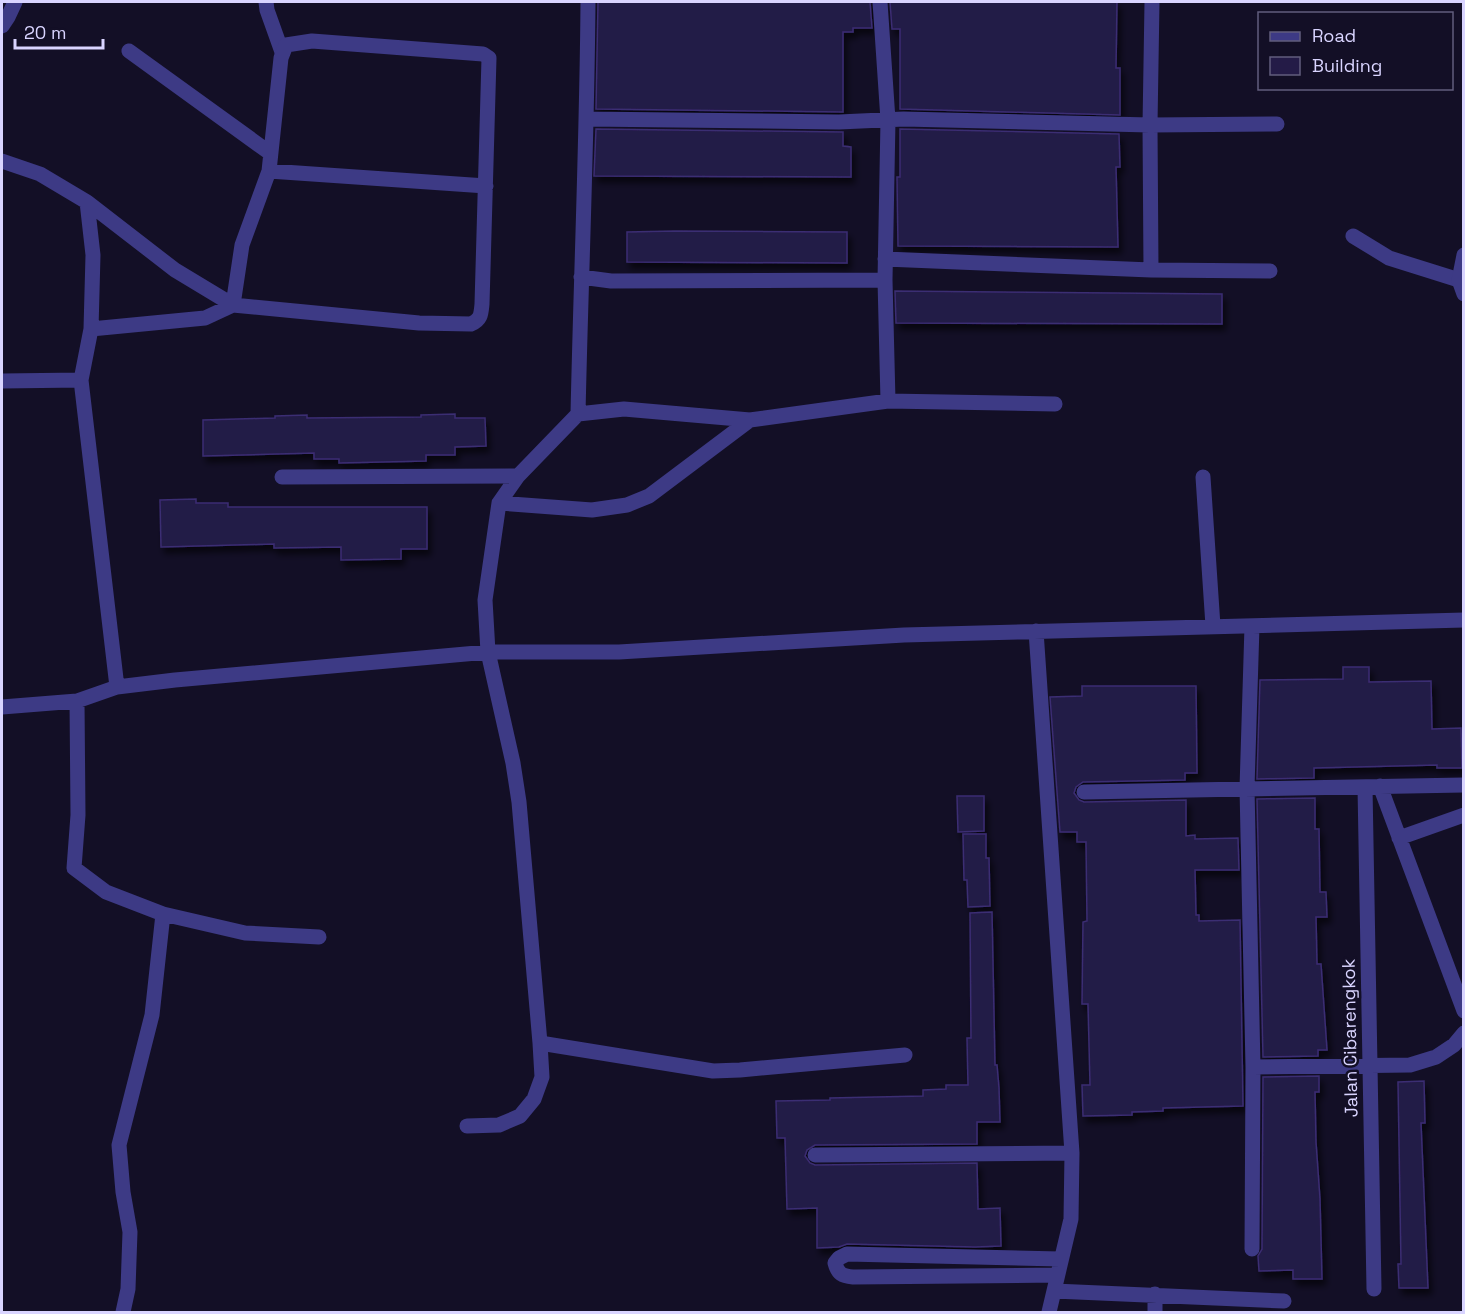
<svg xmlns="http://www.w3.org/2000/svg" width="1465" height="1314" viewBox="0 0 1465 1314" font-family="'Space Grotesk',sans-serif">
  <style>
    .building { fill: #241b47; stroke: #3b2d73; stroke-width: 1.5; filter: url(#shadow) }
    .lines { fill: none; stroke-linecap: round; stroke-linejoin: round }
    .lane { stroke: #3d3a85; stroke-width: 15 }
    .street { stroke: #3d3a85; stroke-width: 15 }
    .labels { text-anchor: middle; stroke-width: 5; stroke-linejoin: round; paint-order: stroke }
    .street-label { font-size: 18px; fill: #d9d4ff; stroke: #130f26 }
  </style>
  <defs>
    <filter id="shadow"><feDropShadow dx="3.5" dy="6" stdDeviation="3" flood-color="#0009"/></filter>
  </defs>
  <rect width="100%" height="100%" fill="#130f26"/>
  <!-- building -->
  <path class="building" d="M598,2H870L872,28H853V32H843V112L596,109Z
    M890,2H1117L1116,68H1120V115L900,109V29H892Z
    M596,129L843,132V146L851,147V177L594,176Z
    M900,129L1119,134L1120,167H1116L1118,247L898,246L897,177H900Z
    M675,231L847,232V263L627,262V232Z
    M895,291L1222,294V324L896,323Z
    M455,414V418H485L486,446L455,447V455H426V461L339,463V459H314V453L203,456V420L275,418V416L307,415V418L421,417V415Z
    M196,499V503H228V507H427V549H401V559L341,560V547L274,548V544L161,547L160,500Z
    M1343,667H1369V682L1431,681L1432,729L1461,728L1462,768H1437V765L1314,768V778L1257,779L1260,680L1343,679Z
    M1082,686H1196L1197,773H1185V780L1083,782L1076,787L1074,793L1079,800L1084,802L1186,800V836L1195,835V839L1238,838L1239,870H1195L1196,915H1199V921L1240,920L1243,1106L1163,1108V1111L1132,1112V1115L1083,1116L1082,1085H1090L1088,1004H1082L1083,922L1087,921L1086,842H1077V832H1060L1050,697L1082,696Z
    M957,796H984V831L958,832Z
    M1315,798V829H1319L1320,892H1326L1327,917H1316L1317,964H1321L1327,1050H1318V1056L1263,1057L1257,799Z
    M963,834H986V858H989L990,906L968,907L967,880H964Z
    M992,912L995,1065H997L999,1088L1000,1122H977V1144L815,1145L807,1150L805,1156L810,1163L815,1165L977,1163L978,1209L1000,1208L1001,1246L975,1247L847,1244L839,1247L817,1248V1208L787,1209L785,1138H777L776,1101L830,1100V1098L923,1096V1090L946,1089V1085H968L967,1038H971L970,913Z
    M1319,1076V1092H1315L1316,1142L1320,1199L1322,1279H1293V1270L1259,1271L1258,1256L1262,1249L1263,1077Z
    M1424,1081L1425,1123H1421L1428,1288H1399L1398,1264H1401L1398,1082Z"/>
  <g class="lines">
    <!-- lane -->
    <path class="lane" d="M266,2L267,10L282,52
      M1353,236L1389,258L1459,280"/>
    <!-- street -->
    <path class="street" d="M588,2C587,139 581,276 578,414L518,476L499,503L485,600L488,652L513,763L519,802L540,1043L713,1071L740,1070L905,1055
      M880,2L888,120L885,280L888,401
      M2,26L8,17L15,2
      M129,51L270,153
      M587,119L839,122L904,119L1150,125L1277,124
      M2,161L40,174L87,202L93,255L91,329
      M269,171L486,186
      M87,202L175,270L233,305L419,323L471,324C481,320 481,314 482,304L489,58L483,54L312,41L286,45L281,58L269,171L242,245L233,305L205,318L91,329L81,380L117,687
      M1464,255L1459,280L1464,294
      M885,259L1151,270L1270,271
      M1151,270L1150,125L1152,2
      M581,277L611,281L885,280
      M2,381L81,380
      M578,414L624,409L750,420L888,401L1055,404
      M282,477L518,476
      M1203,477L1213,626
      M499,503L592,510L627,505L649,496L750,420
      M1252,626L1247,788L1253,1067L1252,1249
      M1036,631L1072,1153L1071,1219L1049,1312
      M77,701L78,815L74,868L106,892L163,914L245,933L319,937
      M2,707L77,701L117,687L175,680L488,652H619L904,635L1464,620
      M1380,786L1464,1011
      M1365,787L1374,1289
      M1084,792L1464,785
      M1399,838L1464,815
      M1253,1067L1410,1065L1436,1057L1454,1045L1464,1033
      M467,1126L499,1125L520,1116L534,1099L542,1077L540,1043
      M815,1155L1072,1153
      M1057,1275L853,1277C842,1276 838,1274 835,1263L839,1258L847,1254L1060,1259
      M1054,1291L1284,1301
      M1155,1294V1312
      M123,1312L128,1289L130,1232L123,1192L119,1145L152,1015L163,914"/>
  </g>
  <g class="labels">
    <!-- street labels -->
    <g class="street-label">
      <text transform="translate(1350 1038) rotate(-91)" y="6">Jalan Cibarengkok</text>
    </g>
  </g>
  <!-- border -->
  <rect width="1465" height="1314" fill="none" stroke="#d9d4ff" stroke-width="6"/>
  <!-- legend -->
  <rect x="1258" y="12" width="195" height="78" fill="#130f26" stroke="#625e7d" stroke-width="1.5"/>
  <rect x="1270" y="32" width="30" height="9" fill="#3d3a85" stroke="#625e7d" stroke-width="1.5"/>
  <text x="1312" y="42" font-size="18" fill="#d9d4ff">Road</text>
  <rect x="1270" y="57" width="30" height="18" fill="#241b47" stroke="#625e7d" stroke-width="1.5"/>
  <text x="1312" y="72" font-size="18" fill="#d9d4ff">Building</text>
  <!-- scale -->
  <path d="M15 39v9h88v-9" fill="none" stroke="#d9d4ff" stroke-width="3"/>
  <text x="24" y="39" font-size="18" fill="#d9d4ff" stroke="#130f26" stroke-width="4.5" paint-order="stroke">20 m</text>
</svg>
